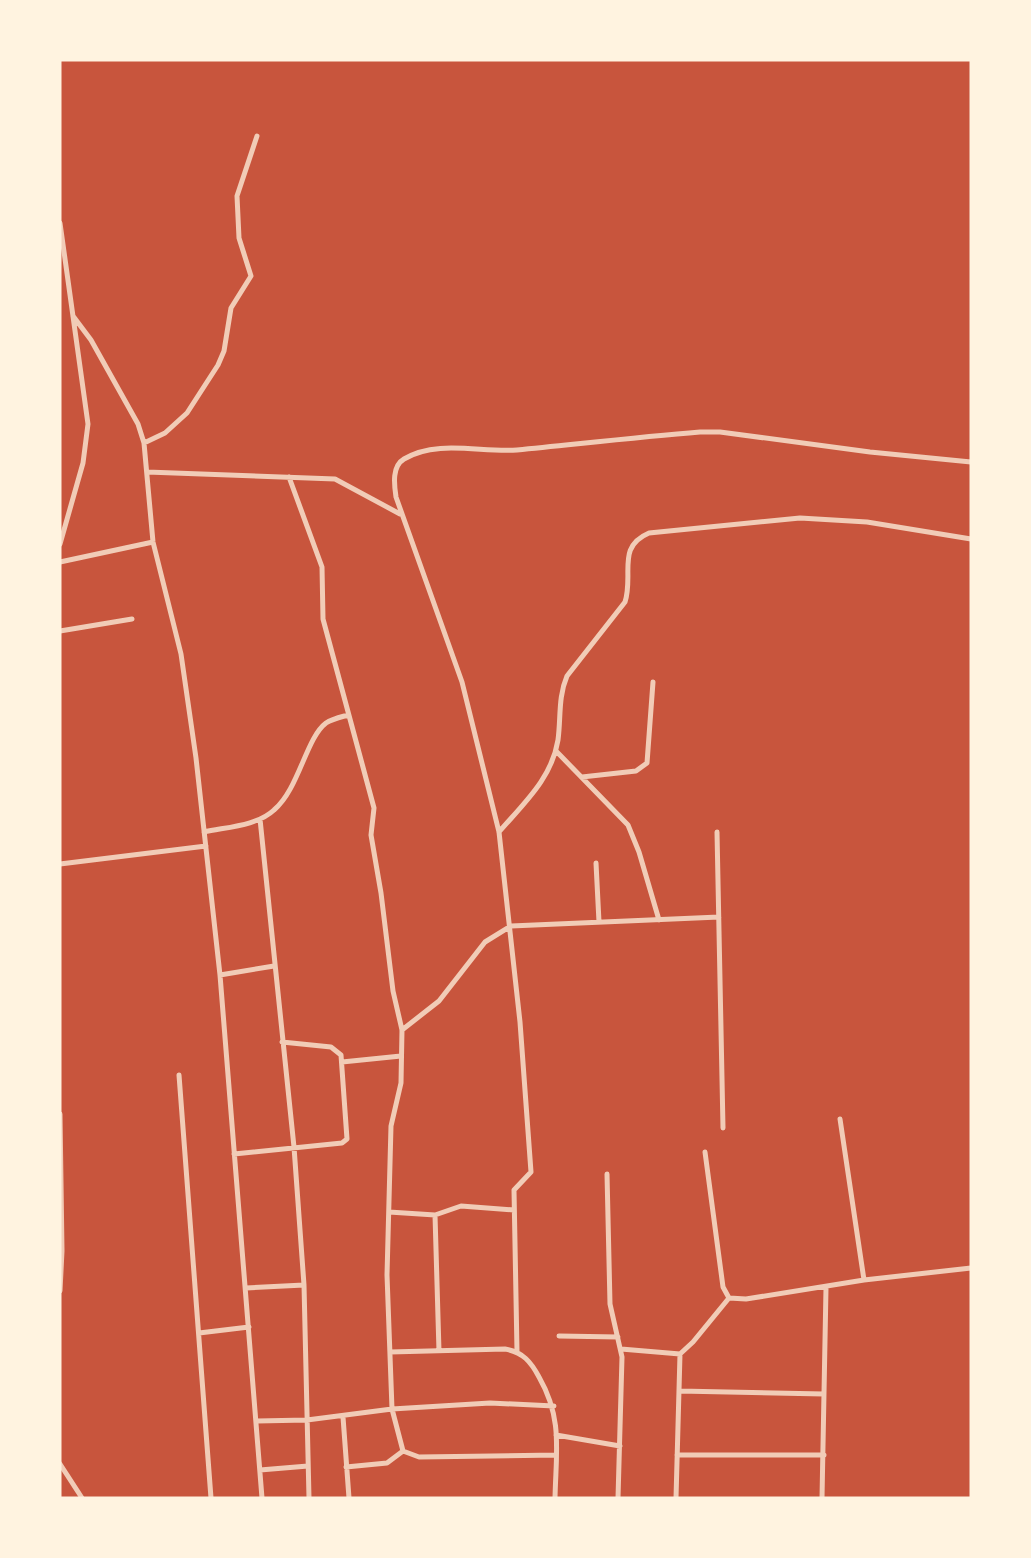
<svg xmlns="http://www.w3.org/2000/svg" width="1031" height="1558" viewBox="0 0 1031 1558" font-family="Arial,sans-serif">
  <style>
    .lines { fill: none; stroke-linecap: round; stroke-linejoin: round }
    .minor { stroke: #f1ccb7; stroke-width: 5 }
  </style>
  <rect width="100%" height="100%" fill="#c8553d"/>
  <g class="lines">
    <!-- minor -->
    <path class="minor" d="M60,223L88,424L83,463L60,544
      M73,316L91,340L138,424L144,443L153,542L181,654L196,758L220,975L262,1498
      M144,443L165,433L187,413L218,365L224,351L231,308L251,276L239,238L237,196L257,136
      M147,472L335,479L400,514
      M289,477L322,567L323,619L374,808L371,835L381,893L393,991L402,1030L401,1083L391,1126L387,1275L392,1409L403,1451L419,1457L556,1455
      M60,562L153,542
      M60,631L132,619
      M556,751L628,825L639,852L659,920
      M582,777L636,771L647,763L653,682
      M260,819L294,1147L304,1285L309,1498
      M204,832C226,827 257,826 274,810C299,789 306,738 326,723C332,719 341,717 348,715
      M499,832C524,803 552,778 558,740C561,718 558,697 567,676L625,602C634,574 616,547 649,533L800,518L867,522L971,539
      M717,832L723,1128
      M596,863L599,922
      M60,864L206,846
      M220,975L274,966
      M402,1030L439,1001L485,942L511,926L719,917
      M342,1062L401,1056
      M179,1075L211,1498
      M60,1114L62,1251L60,1291
      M840,1119L864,1280
      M705,1152L723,1287L729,1298L746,1299L864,1280L971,1268
      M234,1154L342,1143L347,1139L341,1055L331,1047L282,1042
      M607,1174L610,1304L622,1357L618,1498
      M389,1212L435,1215L461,1206L514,1210
      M435,1215L439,1351
      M246,1288L304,1285
      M199,1333L249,1327
      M559,1336L618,1337
      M621,1349L680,1354L693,1342L729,1298
      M517,1351L514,1190L531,1172L520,1022L499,832L462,682L396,497C394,484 392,466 404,459C437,439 482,453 517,450C578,444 639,437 700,432H720L870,452L971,462
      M390,1352L505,1349C523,1352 531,1362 539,1377C563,1419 556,1451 555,1498
      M679,1391L824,1394
      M343,1417L349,1498
      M257,1421L307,1420L392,1409L490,1403L554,1406
      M556,1435L620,1446
      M677,1455H824
      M60,1464L82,1498
      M346,1467L387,1463L403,1451
      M260,1470L308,1466
      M676,1498L680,1354
      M822,1498L826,1288"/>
  </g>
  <!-- border -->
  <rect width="1031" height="1558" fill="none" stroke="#fff3e0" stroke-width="123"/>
</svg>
